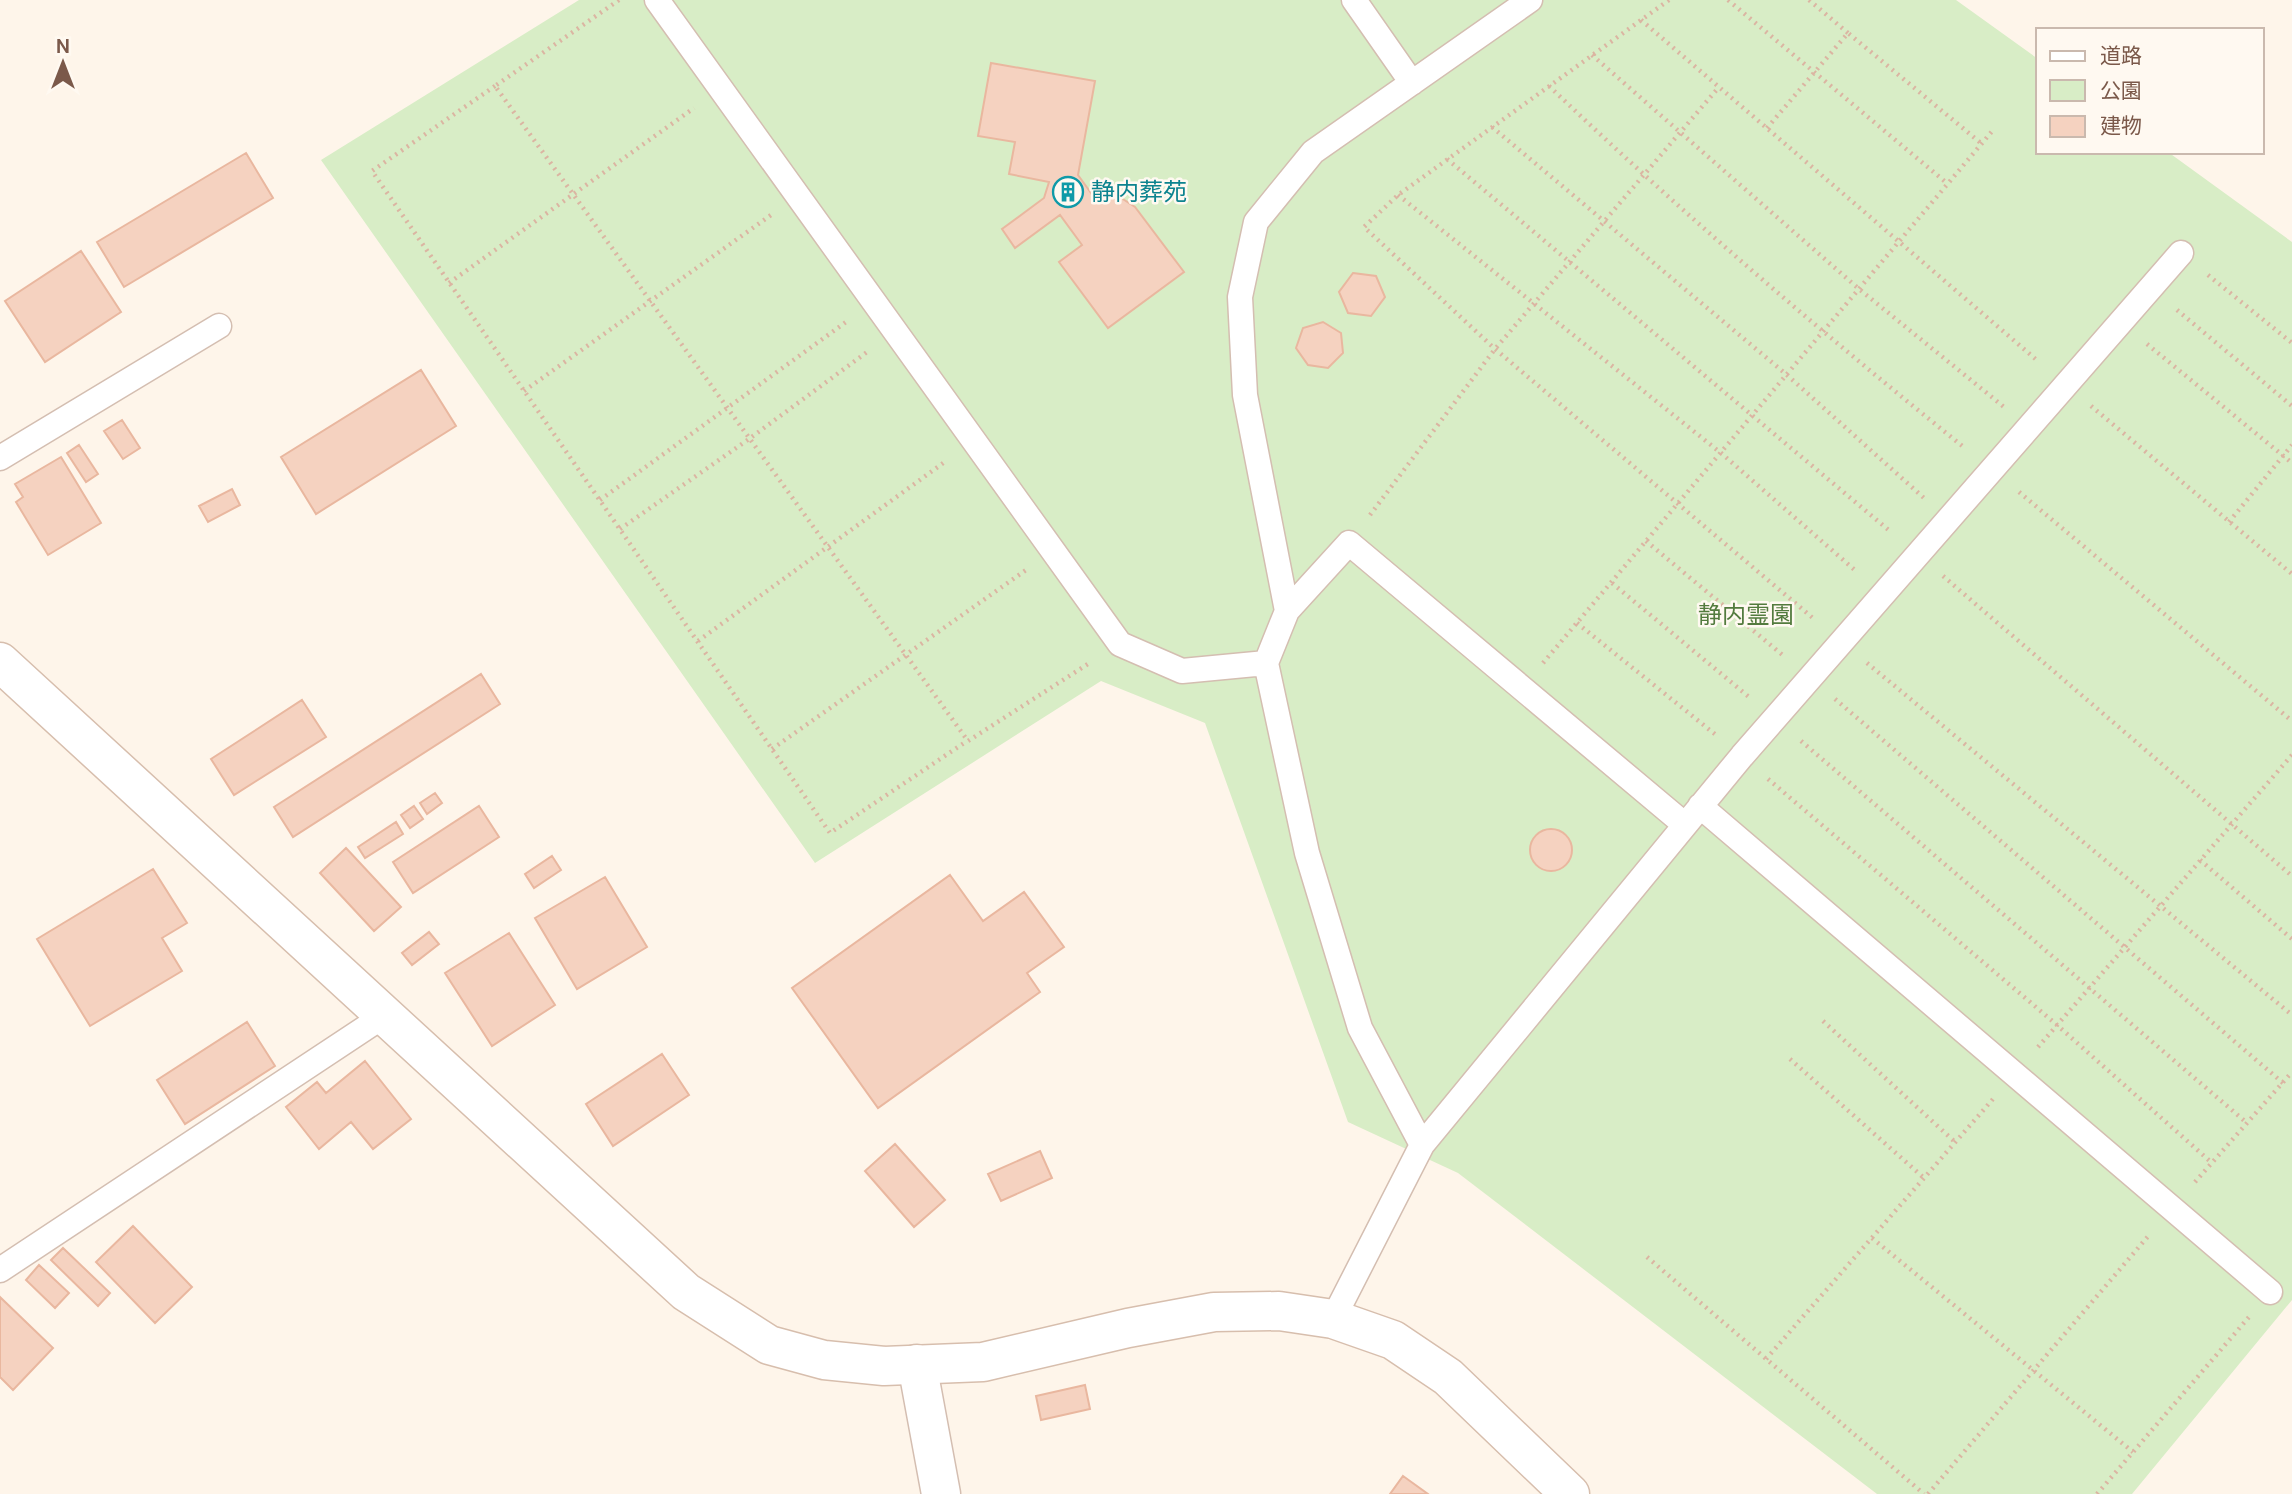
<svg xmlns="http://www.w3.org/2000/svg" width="2292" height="1494" viewBox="0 0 2292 1494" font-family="'DM Sans','Noto Sans JP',sans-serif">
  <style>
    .green { fill: #d8edc6 }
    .building { fill: #f5d2c0; stroke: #e9b79f; stroke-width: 2 }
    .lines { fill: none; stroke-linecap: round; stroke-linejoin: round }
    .lane-casing { stroke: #d4beb1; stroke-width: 27 }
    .street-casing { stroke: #d4beb1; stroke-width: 41 }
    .secondary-casing { stroke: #d7bead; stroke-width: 41 }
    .path { stroke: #dbb5a2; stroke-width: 4.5; stroke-dasharray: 2 5; stroke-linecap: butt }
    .lane { stroke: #fff; stroke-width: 24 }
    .street { stroke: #fff; stroke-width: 38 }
    .secondary { stroke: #fff; stroke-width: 38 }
    .labels { text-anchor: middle; stroke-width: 5; stroke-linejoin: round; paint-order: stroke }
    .culture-label { font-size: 24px; fill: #0d838f; stroke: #fff9f1; text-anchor: start }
    .park-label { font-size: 24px; fill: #537b3e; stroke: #fff9f1 }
  </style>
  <rect width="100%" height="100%" fill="#fef5ea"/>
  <!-- green -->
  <path class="green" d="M579,0H1956L2038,59V152H2168L2292,242V1300L2132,1494H1877L1458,1173L1348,1122L1205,723L1101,681L815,863L321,160Z"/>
  <!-- building -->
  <path class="building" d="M991,63L1095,81L1078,175L1094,197L1106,188L1135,207L1184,272L1108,328L1059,262L1082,245L1060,215L1015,248L1002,229L1044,198L1049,182L1009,174L1015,142L978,136Z
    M246,153L273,198L124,287L97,242Z
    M81,251L121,312L45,362L5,301Z
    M1353,273L1376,276L1385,297L1371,316L1348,313L1339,292Z
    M1323,322L1341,333L1343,353L1328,368L1308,365L1296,348L1303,328Z
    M421,370L456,426L316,514L281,457Z
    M122,420L140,448L123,459L104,431Z
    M79,445L98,474L86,482L67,453Z
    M61,457L101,523L48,555L16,502L23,497L15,484Z
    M232,489L240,505L208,522L199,506Z
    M481,674L500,704L293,837L274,807Z
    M302,700L326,737L234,795L211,759Z
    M435,793L442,803L427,814L420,803Z
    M414,806L423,819L410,828L401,815Z
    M479,806L499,837L413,893L393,862Z
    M396,822L403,834L365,858L358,847Z
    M1530 850a21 21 0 1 1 42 0a21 21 0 1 1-42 0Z
    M346,848L401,907L374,931L320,873Z
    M552,856L561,870L534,888L525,874Z
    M153,869L187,923L162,938L182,971L90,1026L37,939Z
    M950,875L983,921L1024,892L1064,947L1027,973L1040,992L878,1108L792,988Z
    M605,877L647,947L577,989L535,918Z
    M429,932L439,944L412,965L402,953Z
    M509,933L555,1005L492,1046L445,973Z
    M247,1022L275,1066L185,1124L157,1080Z
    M662,1054L689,1095L613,1146L586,1104Z
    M365,1061L411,1119L373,1149L351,1122L319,1149L286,1107L317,1082L326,1093Z
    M895,1144L945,1200L914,1227L865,1171Z
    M1040,1151L1052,1178L1001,1201L988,1174Z
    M133,1226L192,1287L155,1323L96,1262Z
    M63,1248L110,1293L98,1306L51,1260Z
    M39,1265L69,1293L55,1308L26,1280Z
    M0,1297L53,1348L13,1390L0,1377Z
    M1085,1385L1090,1409L1041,1420L1036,1396Z
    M1403,1476L1428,1494H1390Z"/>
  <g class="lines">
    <!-- lane casing -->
    <g class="lane-casing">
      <path id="lane" d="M657,0L1120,644L1182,671L1266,663
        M1354,0L1412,83
        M0,458L219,326
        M1287,611L1245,395L1240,297L1256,222L1313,152L1530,0
        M1700,806L2270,1292
        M1422,1145L1360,1028L1307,853L1266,663L1287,611L1349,543L1684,824
        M0,1270L385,1015
        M1333,1319L1422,1145L1742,756L2181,253"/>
    </g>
    <!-- street casing -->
    <g class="street-casing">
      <path id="street" d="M917,1364L941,1494"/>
    </g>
    <!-- secondary casing -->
    <g class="secondary-casing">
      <path id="secondary" d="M0,662L686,1292L769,1345L824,1360L884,1366L983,1362L1128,1328L1214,1312L1279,1311L1333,1319L1393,1340L1448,1377L1570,1494"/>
    </g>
    <!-- path -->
    <path class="path" d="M619,0L495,86L968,741L1091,662
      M1669,0L1398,195L1364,227L1495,349L1814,619
      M1728,0L1948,184
      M1809,0L1848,33
      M1641,20L2039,362
      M1592,55L1859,289L2004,407
      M495,86L372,171L830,833L967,741
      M1549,86C1683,214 1822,333 1966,449
      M1492,127L1787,375L1924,498
      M1767,128L1848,33L1982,144
      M1447,159L1891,532
      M1398,195L1721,453L1857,572
      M2208,275L2292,343
      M449,283L694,108
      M2177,310L2292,406
      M2147,344L2292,463
      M524,391L771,215
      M2091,406L2292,574
      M2019,492L2292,721
      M600,500L846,322
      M1370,515L1495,349L1719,87
      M2229,522L2292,445
      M620,529L749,439L867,352
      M1646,541L1785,657
      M1943,576L2292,876
      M1612,583L1749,697
      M1577,623L1716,735
      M698,641L946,461
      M1543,663L1994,129
      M1867,663L2292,1015
      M1835,699L2283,1083
      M1801,741L2247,1123
      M772,749L1026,570
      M1768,779L2057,1025L2212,1163
      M2200,860L2292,939
      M1823,1021L1955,1142
      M2038,1047L2292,755
      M1790,1059L1924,1178
      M2195,1182L2292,1072
      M1872,1238L2133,1452
      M1647,1257L1924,1494
      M1766,1359L1993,1099
      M1928,1494L2150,1234
      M2097,1494L2249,1317"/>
    <!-- lane -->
    <use href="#lane" class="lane"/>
    <!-- street -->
    <use href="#street" class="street"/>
    <!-- secondary -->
    <use href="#secondary" class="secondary"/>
  </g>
  <!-- icons -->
  <defs>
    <g id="building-ring" transform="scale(1.575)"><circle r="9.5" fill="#fff9f1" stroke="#0f9aa8" stroke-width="1.5"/><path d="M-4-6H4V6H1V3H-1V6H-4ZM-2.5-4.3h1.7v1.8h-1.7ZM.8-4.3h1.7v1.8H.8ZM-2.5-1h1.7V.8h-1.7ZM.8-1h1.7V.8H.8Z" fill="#0f9aa8"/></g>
  </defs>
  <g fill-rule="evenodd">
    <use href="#building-ring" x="1068" y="192"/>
  </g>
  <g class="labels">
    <!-- culture labels -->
    <g class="culture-label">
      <text x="1091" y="200">静内葬苑</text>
    </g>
    <!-- park labels -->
    <g class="park-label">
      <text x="1746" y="623">静内霊園</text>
    </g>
  </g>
  <!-- legend -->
  <rect x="2036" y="28" width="228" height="126" fill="#fff9f1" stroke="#cab9ae" stroke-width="2"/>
  <rect x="2050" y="51" width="35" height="10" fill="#ffffff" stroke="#cab9ae" stroke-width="2"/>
  <text x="2100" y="63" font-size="21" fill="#7b594a">道路</text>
  <rect x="2050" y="80" width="35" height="21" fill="#d8edc6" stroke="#cab9ae" stroke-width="2"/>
  <text x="2100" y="98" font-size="21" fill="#7b594a">公園</text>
  <rect x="2050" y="116" width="35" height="21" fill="#f5d2c0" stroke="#cab9ae" stroke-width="2"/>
  <text x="2100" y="133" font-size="21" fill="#7b594a">建物</text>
  <!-- north arrow -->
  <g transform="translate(63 63)" stroke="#fff9f1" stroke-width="5" paint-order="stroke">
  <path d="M0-5L12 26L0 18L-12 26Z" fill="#7b594a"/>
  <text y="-10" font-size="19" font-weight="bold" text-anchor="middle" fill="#7b594a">N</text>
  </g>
</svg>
